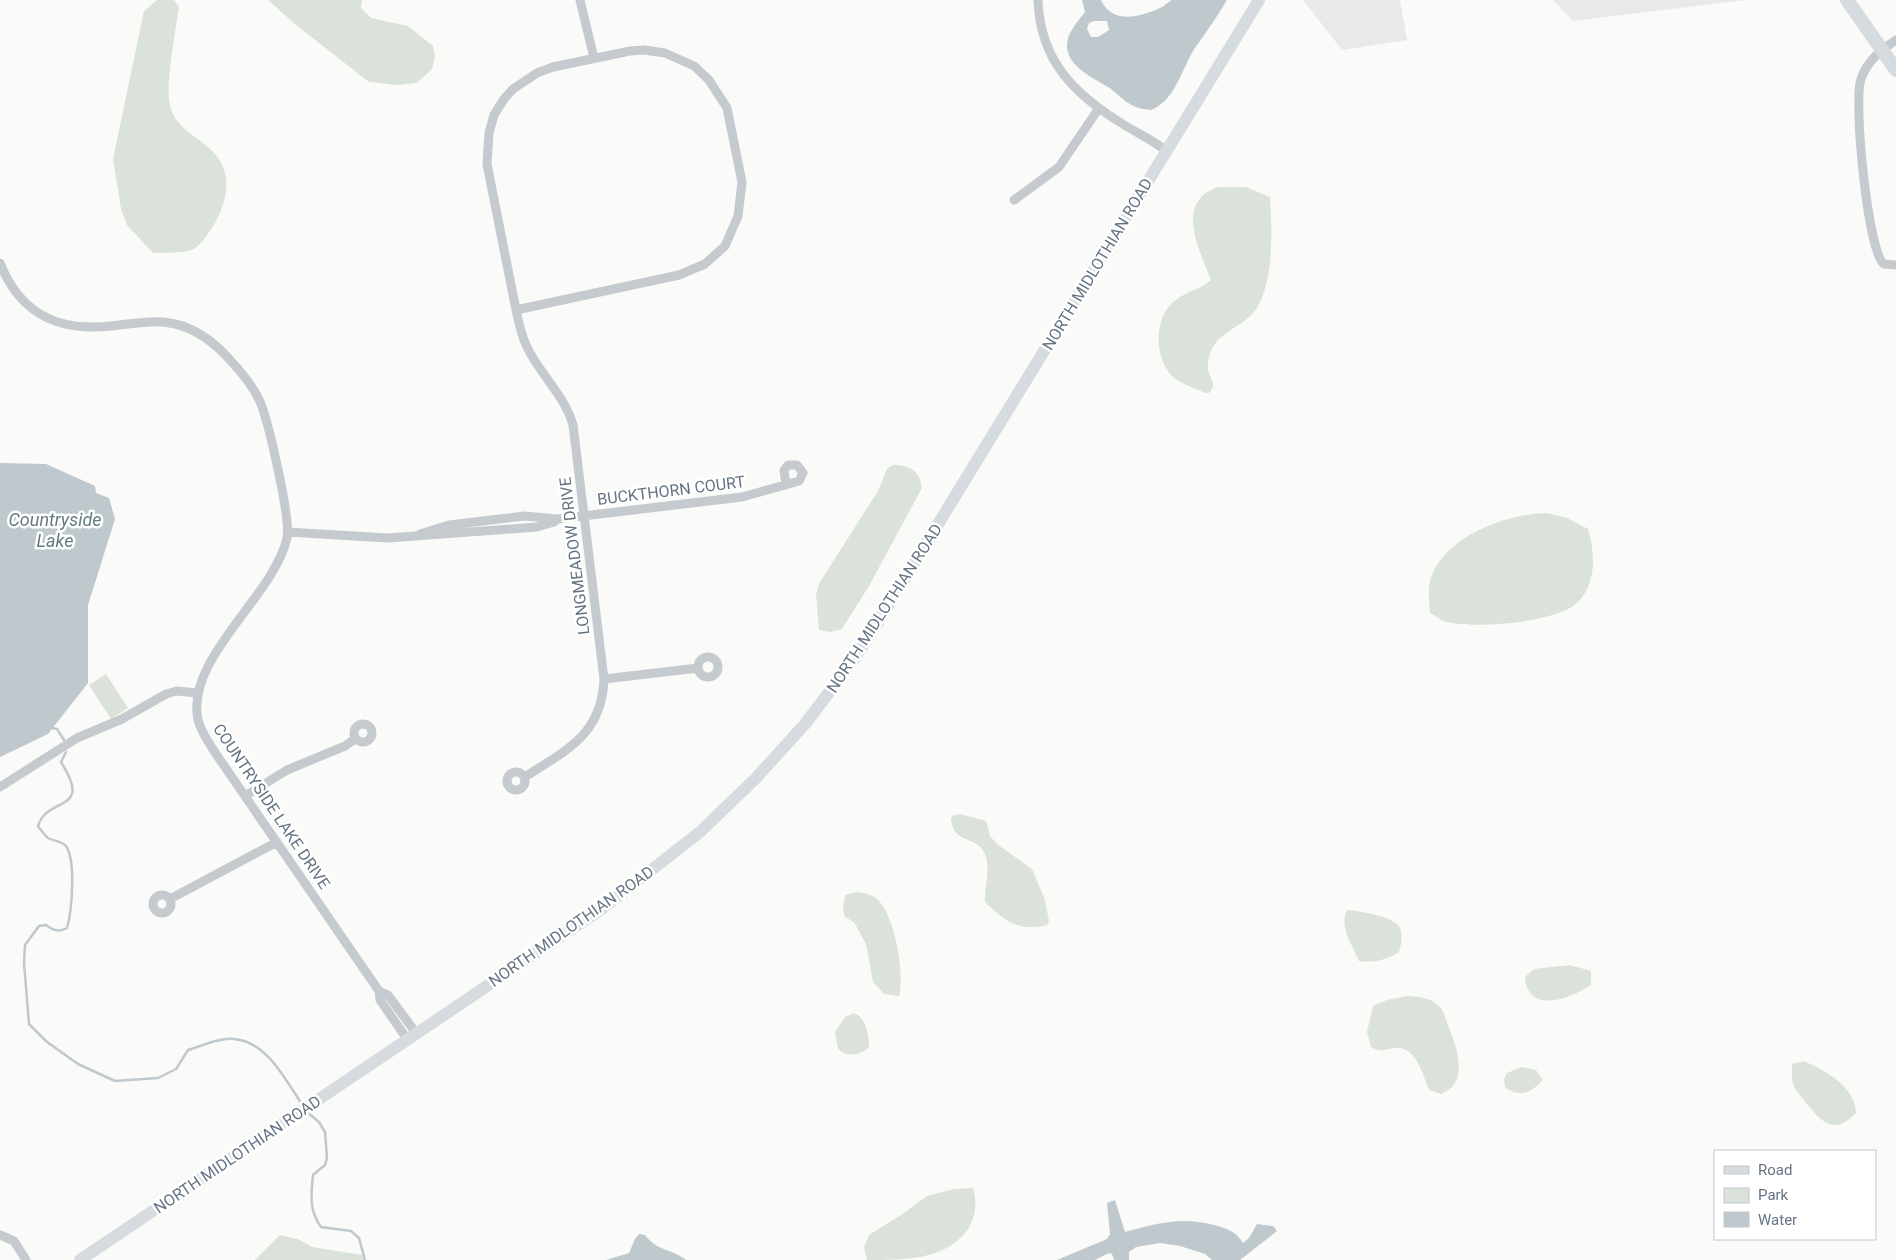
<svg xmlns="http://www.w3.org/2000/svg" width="1896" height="1260" viewBox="0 0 1896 1260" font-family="Roboto,sans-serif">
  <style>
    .built { fill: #e8e9e9 }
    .green { fill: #dbe2d9 }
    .water { fill: #bec8cd; fill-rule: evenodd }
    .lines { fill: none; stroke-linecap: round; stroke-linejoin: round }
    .stream { stroke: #bec8cd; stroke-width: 2.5 }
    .street { stroke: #c5cace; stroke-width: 9 }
    .secondary { stroke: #d6dbdf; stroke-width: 12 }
    .primary { stroke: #d6dbdf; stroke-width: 14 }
    .labels { text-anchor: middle; stroke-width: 5; stroke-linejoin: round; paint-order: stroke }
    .street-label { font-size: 16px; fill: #647484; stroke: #fff }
    .water-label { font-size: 18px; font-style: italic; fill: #647a84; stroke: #fff }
  </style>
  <rect width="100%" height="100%" fill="#fafaf8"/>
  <!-- built -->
  <path class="built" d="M1303,0H1400L1407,40L1342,50Z
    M1553,0H1745L1573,21Z"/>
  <!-- green -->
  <path class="green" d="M157,0H174L179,7C176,30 165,85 170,105C175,130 201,137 216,155C235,178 225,210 209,232C205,238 198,248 191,250C180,254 164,252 153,253L127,225L121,209L113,159L144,11Z
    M268,0H362L361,8L371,18L408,26L433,46L435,57L432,69L417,83L397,85L369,82L296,25Z
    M1218,187H1246L1270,197C1272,229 1274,278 1258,306C1243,332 1207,330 1208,369C1208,375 1214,380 1213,387L1209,393H1205C1195,388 1178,383 1171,375C1153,354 1154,315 1177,299C1188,291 1201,289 1211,280C1199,249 1174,202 1218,187Z
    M893,465C910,465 920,471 922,488L869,586L842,629L830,632L819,630L816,594L820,582L878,491L887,469Z
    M1547,513L1567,518L1588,529C1595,552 1597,583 1578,602C1557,623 1476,629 1447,622C1441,621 1436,616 1430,613C1429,601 1427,587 1432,575C1448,535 1507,514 1547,513Z
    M106,674L128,708L111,719L89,685Z
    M960,814L986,821L990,836L997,844L1032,869L1045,900L1049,921L1047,925C1019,932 1004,921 985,902C984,886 992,867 984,852C975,835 953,845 951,818L954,815Z
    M856,892C864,893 871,894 877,899C895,915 905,974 899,996L884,994L873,982L866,944L854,922L845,917L843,909L845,895Z
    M1347,910C1359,911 1394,916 1400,928C1403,935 1401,945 1399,952C1387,960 1373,963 1359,961C1352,945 1339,926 1347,910Z
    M1570,965L1591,971V985C1570,999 1528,1015 1525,977L1534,969Z
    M1407,996C1419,997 1431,997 1440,1007C1444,1011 1446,1020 1448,1025C1456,1046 1471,1082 1441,1094L1429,1090C1423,1075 1416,1045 1394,1048C1384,1050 1380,1052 1371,1047L1367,1032L1373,1006L1387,1000Z
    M854,1013C866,1018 869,1035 869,1047C861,1055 847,1058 838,1049L835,1032L845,1017Z
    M1804,1061C1826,1071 1855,1086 1856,1113C1834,1136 1822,1122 1806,1103C1802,1097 1795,1091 1793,1083C1791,1077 1792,1070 1792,1064Z
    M1522,1067L1536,1070L1543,1080C1532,1092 1520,1099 1505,1087L1504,1079L1507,1073Z
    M973,1188C977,1204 976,1215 968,1229C946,1260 906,1260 867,1260L864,1247L869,1235L904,1213L927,1196L954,1189Z
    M280,1235L298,1239L312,1247L362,1255L365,1260H255Z"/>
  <!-- water -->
  <path class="water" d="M1082,0H1101C1112,26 1144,16 1162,7C1166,5 1169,1 1172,0C1181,0 1215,0 1227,0C1217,17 1206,32 1195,48C1181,69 1176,100 1151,110C1146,109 1140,109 1136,107C1125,103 1119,95 1111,89C1096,79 1066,67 1067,45C1067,33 1078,21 1085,12ZM1094,21H1107L1109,30L1098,37H1091L1087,29L1089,23Z
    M0,463L46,464L95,486L96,493L109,498L115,519L88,605V683L48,734L0,757Z
    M1115,1200L1125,1232C1159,1223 1182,1216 1218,1226C1230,1230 1236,1232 1243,1243L1249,1238L1257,1224L1273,1226L1277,1231L1240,1260H1212L1205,1254L1180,1246L1160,1243L1136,1247L1129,1252V1260H1114L1112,1254L1109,1253L1095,1260H1057L1107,1239L1110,1234L1107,1203Z
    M639,1234L645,1235C658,1252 671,1248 686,1260H606L629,1253L635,1239Z"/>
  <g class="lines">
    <!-- stream -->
    <path class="stream" d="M52,728L57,729L64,740
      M66,752L61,762C94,814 47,795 38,826C41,830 44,835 48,838C53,841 62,841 66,846C76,860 72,911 67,928C59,932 54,931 46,925L39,926L25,945L24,963L29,1024L47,1042L78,1064L115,1081L158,1078L176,1069L188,1050C202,1046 220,1037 234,1039C268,1042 285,1080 302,1104
      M307,1112L319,1122L325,1132L327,1158L325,1165L313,1175C311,1195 309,1211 321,1227L351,1231L359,1238L365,1260"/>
    <!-- street -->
    <path class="street" d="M580,0L594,58
      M1038,0C1040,62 1076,96 1126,126C1139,134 1154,141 1165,150
      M1896,40C1881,50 1867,61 1861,79C1853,101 1868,253 1884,264L1896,265
      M1014,200L1059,167L1099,108
      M0,263C20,314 58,332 111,326C132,324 154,319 175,324C197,329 217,345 231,361C243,374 254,387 261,404C269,425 291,519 287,538C273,598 185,658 198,720C201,732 209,743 216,754L379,991L380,1000L407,1039
      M516,310L679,275L705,264L725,246L738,216L742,182L727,108L709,80L694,66L665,53L644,50L630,51L553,67L537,73L513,89L504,99L494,115L489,133L487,164L513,295C517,314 520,334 529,351C543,377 565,397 573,425L604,679C602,735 566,750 525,777
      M287,532L388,538L537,527L554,522L558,519
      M420,534L449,525L524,516L558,519L742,497L799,481L803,473L797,465H788L784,470L786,485
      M698 667a10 10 0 1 1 20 0a10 10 0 1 1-20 0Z
      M604,679L698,668
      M354 733a9 9 0 1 1 18 0a9 9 0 1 1-18 0Z
      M507 781a9 9 0 1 1 18 0a9 9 0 1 1-18 0Z
      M0,787L77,738L122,719L166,694L177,691L197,693
      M245,796L287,770L345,746L355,739
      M153 904a9 9 0 1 1 18 0a9 9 0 1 1-18 0Z
      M170,899L277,842
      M379,991L388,995L416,1033
      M0,1235L14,1241L26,1260"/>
    <!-- secondary -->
    <path class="secondary" d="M80,1260L603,908L700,832L755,779L805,724L853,661L875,627L1259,0"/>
    <!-- primary -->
    <path class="primary" d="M1847,0L1896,70"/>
  </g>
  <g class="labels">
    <!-- street labels -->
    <g class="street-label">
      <text transform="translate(1097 264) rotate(-59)" y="6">NORTH MIDLOTHIAN ROAD</text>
      <text transform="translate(671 490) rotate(-7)" y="6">BUCKTHORN COURT</text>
      <text transform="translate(574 556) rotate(-97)" y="6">LONGMEADOW DRIVE</text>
      <text transform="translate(884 608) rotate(-57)" y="6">NORTH MIDLOTHIAN ROAD</text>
      <text transform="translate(272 806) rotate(56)" y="6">COUNTRYSIDE LAKE DRIVE</text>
      <text transform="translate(571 926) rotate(-35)" y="6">NORTH MIDLOTHIAN ROAD</text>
      <text transform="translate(237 1154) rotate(-34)" y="6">NORTH MIDLOTHIAN ROAD</text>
    </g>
    <!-- water labels -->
    <g class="water-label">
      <text x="55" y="526">Countryside<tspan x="55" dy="21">Lake</tspan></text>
    </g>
  </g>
  <!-- legend -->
  <rect x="1714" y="1150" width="162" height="90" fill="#ffffff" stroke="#c1c7ce"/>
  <rect x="1724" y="1166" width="25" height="8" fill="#d6dbdf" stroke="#c1c7ce"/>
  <text x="1758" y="1175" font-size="15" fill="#647484">Road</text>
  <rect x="1724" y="1188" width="25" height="15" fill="#dbe2d9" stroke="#c1c7ce"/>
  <text x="1758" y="1200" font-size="15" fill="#647484">Park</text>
  <rect x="1724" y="1212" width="25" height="15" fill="#bec8cd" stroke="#c1c7ce"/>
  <text x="1758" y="1225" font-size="15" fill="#647484">Water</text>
</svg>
